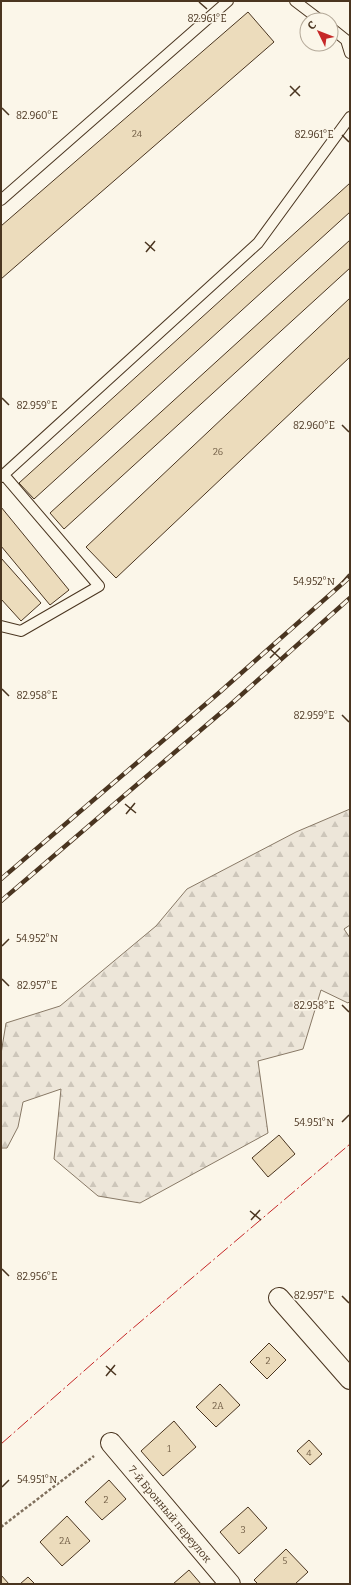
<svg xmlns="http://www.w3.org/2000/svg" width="351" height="1585" viewBox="0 0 351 1585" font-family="Bitter,serif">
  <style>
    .forest { fill: url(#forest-firs); stroke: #887966 }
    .building { fill: #ecdcbc; stroke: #4a3520 }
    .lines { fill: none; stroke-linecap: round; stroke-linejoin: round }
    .lane-casing { stroke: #4a3520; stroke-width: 12 }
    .street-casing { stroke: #4a3520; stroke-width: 22 }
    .path { stroke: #7f6f5c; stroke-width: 2.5; stroke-dasharray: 3 2; stroke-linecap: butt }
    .lane { stroke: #fbf6e9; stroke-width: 10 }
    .street { stroke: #fbf6e9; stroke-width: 20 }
    .rail-casing { stroke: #4a3520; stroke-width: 4.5 }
    .rail { stroke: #fbf6e9; stroke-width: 3; stroke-dasharray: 9; stroke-linecap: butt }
    .power { stroke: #c62828; stroke-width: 1; stroke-dasharray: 14 3 2 3; stroke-linecap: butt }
    .ticks { fill: none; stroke: #4a3520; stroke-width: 1.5 }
    .labels { text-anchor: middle; stroke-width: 3; stroke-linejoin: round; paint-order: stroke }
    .number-label { font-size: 9px; fill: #725f47 }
    .street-label { font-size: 11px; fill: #4a3520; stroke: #fbf6e9 }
    .ticks-label { font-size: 10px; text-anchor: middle; fill: #4a3520; stroke: #fbf6e9; stroke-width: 3; stroke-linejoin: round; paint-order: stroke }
  </style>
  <defs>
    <pattern id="forest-firs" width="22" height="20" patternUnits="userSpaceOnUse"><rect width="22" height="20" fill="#ede6d9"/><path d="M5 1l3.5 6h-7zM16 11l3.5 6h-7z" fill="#cdc6ba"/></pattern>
  </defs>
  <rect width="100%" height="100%" fill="#fbf6e9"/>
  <!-- forest -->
  <path class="forest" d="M350,809V925L344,929L350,938V1001L348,1003L321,990L303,1049L258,1061L268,1133L140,1203L98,1196L54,1159L61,1089L23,1102L18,1127L7,1148H1V1054L6,1023L60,1006L156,926L187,889L296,832Z"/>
  <!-- building -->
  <path class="building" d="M248,12L274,42L1,279V226Z
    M350,183V212L34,499L19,483Z
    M350,240V268L64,529L50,513Z
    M350,298V357L116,578L86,547Z
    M1,507L69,590L50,605L1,546Z
    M1,558L41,603L21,621L1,599Z
    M279,1135L295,1154L268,1177L252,1158Z
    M269,1343L286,1360L267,1379L250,1362Z
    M220,1384L240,1405L216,1427L196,1407Z
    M174,1421L196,1447L163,1476L141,1451Z
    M309,1440L322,1454L310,1465L297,1451Z
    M109,1480L126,1499L102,1520L85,1502Z
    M248,1507L267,1528L239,1554L220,1532Z
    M67,1516L90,1541L62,1566L40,1542Z
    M286,1549L308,1572L295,1584H258L254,1580Z
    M189,1570L201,1584H173Z
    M1,1575L9,1584H1Z
    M28,1577L35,1584H20Z"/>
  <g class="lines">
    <!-- lane casing -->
    <g class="lane-casing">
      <path id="lane" d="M295,1L320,20
        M331,28L346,40L350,53
        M1,200L228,1
        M1,477L258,243L350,117
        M1,626L21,631L99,586L4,475"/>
    </g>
    <!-- street casing -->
    <g class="street-casing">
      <path id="street" d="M279,1298L350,1379
        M111,1443L230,1584"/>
    </g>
    <!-- path -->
    <path class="path" d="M1,1527L94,1456"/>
    <!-- lane -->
    <use href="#lane" class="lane"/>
    <!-- street -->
    <use href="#street" class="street"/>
    <!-- rail casing -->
    <g class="rail-casing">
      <path id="rail" d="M1,879L221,691L350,577
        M1,901L230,705L350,598"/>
    </g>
    <!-- rail -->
    <use href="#rail" class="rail"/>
    <!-- power -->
    <path class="power" d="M1,1444L126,1334L350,1144"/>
  </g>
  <!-- ticks -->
  <path class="ticks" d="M199,2L207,9M290,86L300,96M290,96L300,86M2,108L9,115M342,135L349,142M145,242L155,251M146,252L155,241M2,398L9,405M342,425L349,432M342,582L349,574M270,649L280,658M270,658L280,648M2,689L9,696M342,715L349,722M125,804L136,813M126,814L135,803M2,946L9,939M2,979L9,986M342,1005L349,1012M342,1122L349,1115M250,1211L261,1220M251,1220L260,1210M2,1269L9,1276M342,1296L349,1303M106,1366L116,1375M106,1376L115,1365M2,1487L9,1480"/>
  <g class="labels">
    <!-- number labels -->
    <g class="number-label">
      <text x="137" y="137">24</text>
      <text x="218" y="455">26</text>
      <text x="268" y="1364">2</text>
      <text x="218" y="1409">2А</text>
      <text x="169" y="1452">1</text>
      <text x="309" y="1456">4</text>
      <text x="106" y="1503">2</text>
      <text x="243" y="1533">3</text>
      <text x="65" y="1544">2А</text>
      <text x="285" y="1564">5</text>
    </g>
    <!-- street labels -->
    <g class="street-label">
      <text transform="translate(170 1514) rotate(50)" y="4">7-й Бронный переулок</text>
    </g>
  </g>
  <g class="ticks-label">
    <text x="207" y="22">82.961°E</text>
    <text x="37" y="119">82.960°E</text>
    <text x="314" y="138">82.961°E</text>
    <text x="37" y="409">82.959°E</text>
    <text x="314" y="429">82.960°E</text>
    <text x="314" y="585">54.952°N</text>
    <text x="37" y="699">82.958°E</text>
    <text x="314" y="719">82.959°E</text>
    <text x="37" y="942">54.952°N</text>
    <text x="37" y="989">82.957°E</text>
    <text x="314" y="1009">82.958°E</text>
    <text x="314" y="1126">54.951°N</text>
    <text x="37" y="1280">82.956°E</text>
    <text x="314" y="1299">82.957°E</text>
    <text x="37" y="1483">54.951°N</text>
  </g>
  <!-- border -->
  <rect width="351" height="1585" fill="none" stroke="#4a3520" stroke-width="4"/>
  <!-- north arrow -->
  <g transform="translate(319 32) rotate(313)"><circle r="19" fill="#fbf6e9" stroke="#b4a999"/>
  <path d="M0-3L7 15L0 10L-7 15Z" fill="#c62828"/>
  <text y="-6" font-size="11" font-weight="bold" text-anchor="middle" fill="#4a3520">С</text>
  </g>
</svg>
